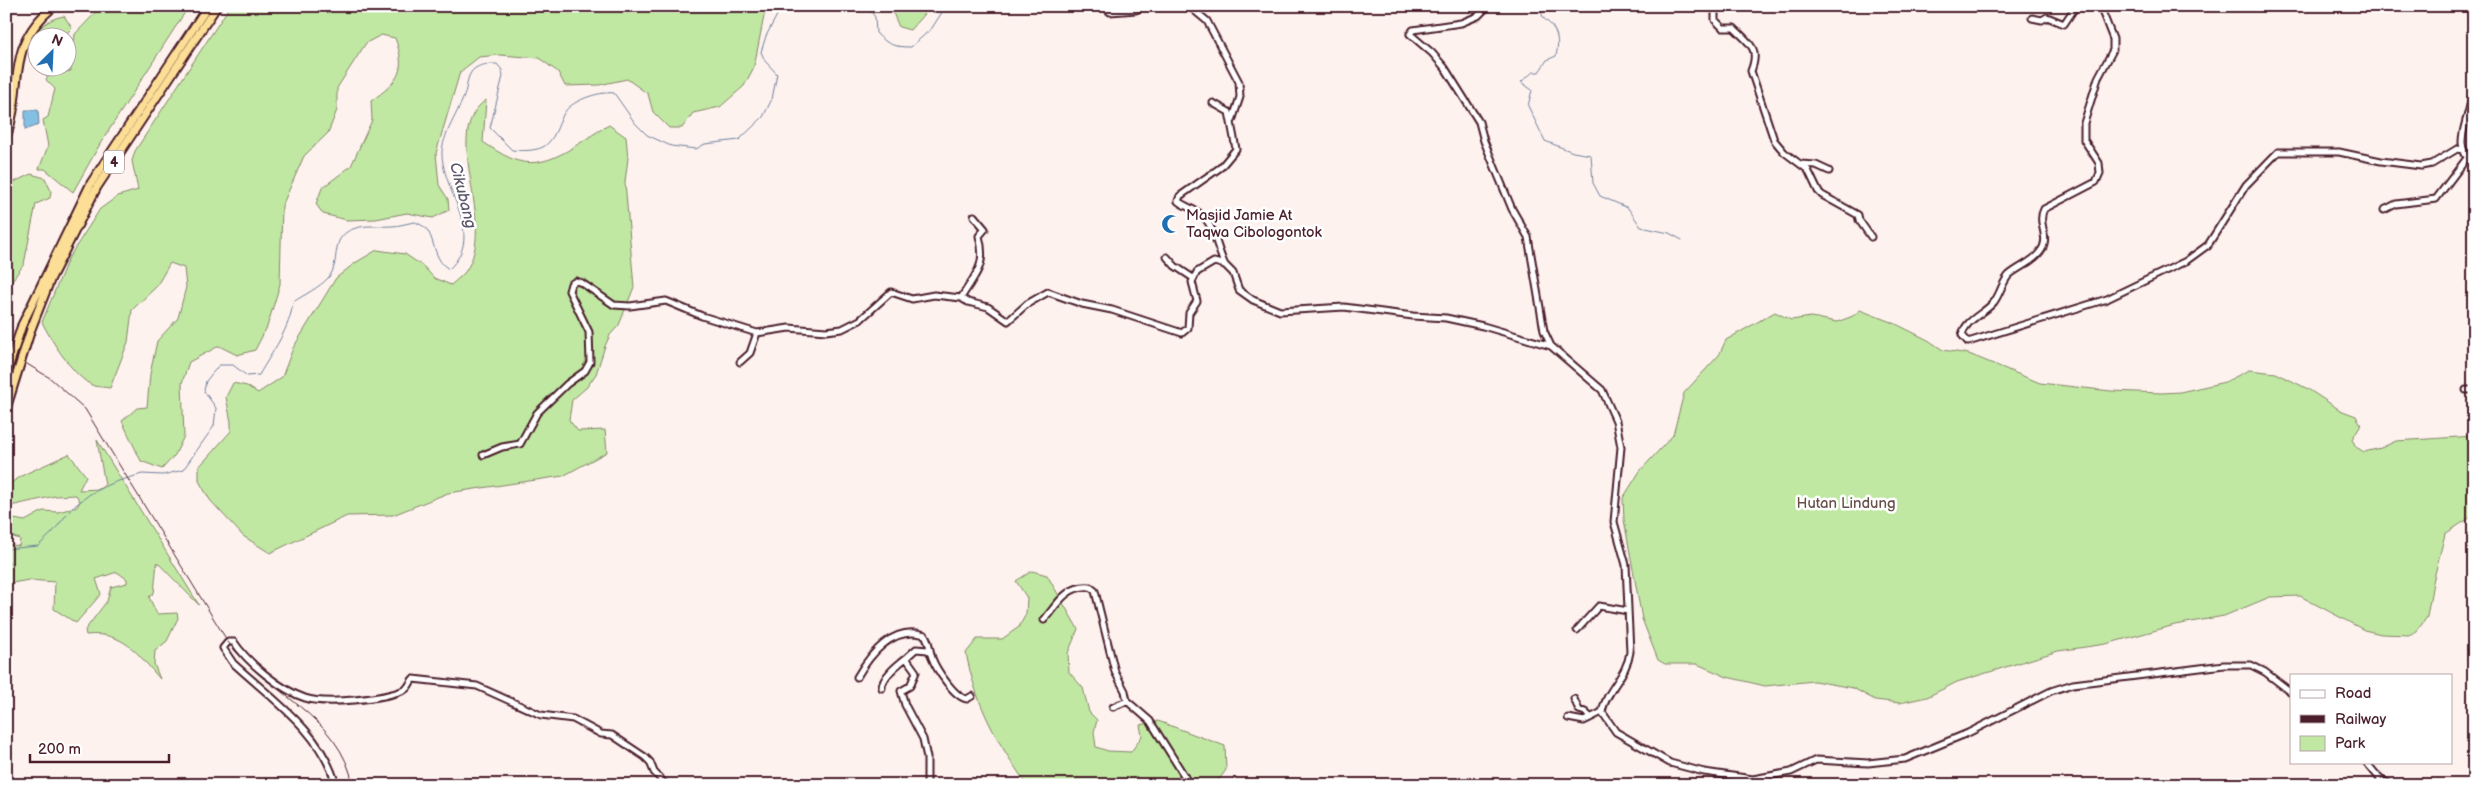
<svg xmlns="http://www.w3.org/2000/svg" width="2480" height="791" viewBox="0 0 2480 791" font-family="'Balsamiq Sans',sans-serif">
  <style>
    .green { fill: #c0e8a3; stroke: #858467 }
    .water { fill: #84c0e4; stroke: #6d809a }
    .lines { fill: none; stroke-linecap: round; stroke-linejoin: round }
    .stream { stroke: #6d809a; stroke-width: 1 }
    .minor-casing { stroke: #4a1f2b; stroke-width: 9 }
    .highway-casing { stroke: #4a1f2b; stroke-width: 11 }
    .minor { stroke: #fff; stroke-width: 5 }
    .highway { stroke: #fcde96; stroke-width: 7 }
    .rail { stroke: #4a1f2b; stroke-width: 1 }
    .highway-bridge-casing { stroke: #4a1f2b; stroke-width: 11; stroke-linecap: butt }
    .highway-bridge { stroke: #fcde96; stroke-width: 7 }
    .labels { text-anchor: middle; stroke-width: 5; stroke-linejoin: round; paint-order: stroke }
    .shield { fill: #fff; stroke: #80626b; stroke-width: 1 }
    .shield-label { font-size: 14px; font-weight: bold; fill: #4a1f2b }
    .poi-label { font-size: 15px; fill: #4a1f2b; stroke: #fff; text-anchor: start }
    .park-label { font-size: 15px; fill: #685149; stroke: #fff }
    .water-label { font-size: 16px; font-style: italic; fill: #5e576c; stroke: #fff }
  </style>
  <rect width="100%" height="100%" fill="#fef2ef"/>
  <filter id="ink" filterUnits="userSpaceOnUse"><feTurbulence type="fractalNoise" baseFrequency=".02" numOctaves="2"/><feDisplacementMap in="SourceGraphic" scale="10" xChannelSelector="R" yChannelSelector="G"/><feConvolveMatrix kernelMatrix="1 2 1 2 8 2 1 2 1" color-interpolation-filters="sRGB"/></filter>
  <g filter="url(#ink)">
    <!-- green -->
    <path class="green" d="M102,6H189L100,144L73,192L45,169H39L48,146L43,120L48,117L55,89L46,80L52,68H62L63,72L71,71L75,34Z
      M230,6H771L764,16L754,67L744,86L720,107L693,113L682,128H669L653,112L648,94L627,79L599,85L565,86L558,72L539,58L500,55L479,57L460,72L436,153L439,185L448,199L449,210L433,218L407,213L376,219L347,220L323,214L316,204L322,188L351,166L372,120L371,101C399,81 407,71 395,38L381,35L366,43L337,88V110L328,133L304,156L282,206L280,284L267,327L255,350L237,355L219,346L189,362L182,383L184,436L175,455L162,469L141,461L122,421L137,408L147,407L150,374L157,341L178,318L186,287L184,268L170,263L156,287L132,310L128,342L110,388C105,387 98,387 94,386C75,379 50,339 42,322L68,259L100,209L118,196L138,190L132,161L135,151Z
      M890,6H931L910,30L899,27Z
      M64,16L72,28L63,37L38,38L37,61L32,57C31,34 42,20 64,16Z
      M486,100L483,142C492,148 501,154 510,158C547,175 578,141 609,125L626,137L628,158L625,182L634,287L619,325L610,335L605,346L596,374L587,387L572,400L569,420L578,431L605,430L607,452L563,476L448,493L393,515L347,516L270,553L243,536L210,500L199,481V467L231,431V422L226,397L233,383L247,386L258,393L282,377L293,348L336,278L355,263L377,250L405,254L424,267L434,278L451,285C455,281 461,277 465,272C500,224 438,133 486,100Z
      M31,174L45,178L51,191L50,198L36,204L24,264L6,289V188L16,181Z
      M1860,310L1896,324L1928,340L1943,350L1969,354L2040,383L2111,391L2162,393L2180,392L2225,382L2249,370L2276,373L2308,389L2340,410L2356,416L2361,424L2352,439L2356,447L2364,452L2381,448L2396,441L2474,436V515L2445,534L2433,582L2427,617L2417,631L2409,635L2381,634L2364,630L2300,596L2270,597L2224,616L2175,625L2106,644L2058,651L1957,682L1927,697L1900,703L1875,700L1853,688L1814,681L1765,686L1727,677L1697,664H1665L1658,660L1642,619L1624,520L1623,498L1640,471L1673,435L1684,393L1719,355L1726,340L1775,312L1791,320L1811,317L1837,322L1853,316Z
      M97,440L199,605L157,562L154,593L149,597L157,614L177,613L178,618L167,641L155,651L154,664L160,679C137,653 124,631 86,635L85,630L107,601L111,587L127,583V579L117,572L96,579L101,594L76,623L54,609L55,582L29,580L6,584V564L11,563L6,560V544L19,546L20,539L7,535L6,522L14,519L25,521L43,511L58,512L77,507L80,501L76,495L55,496L6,507V486L25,474L69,454L86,476L79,490L99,489L105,485Z
      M1032,571L1047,575L1078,629L1068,653L1069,672L1083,688L1089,712L1097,720L1094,732L1096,747L1108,751L1131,752L1142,736L1140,725L1158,721L1225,746L1226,770L1215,785H1027C996,740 977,708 966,653L977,639H1002L1019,627L1026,614L1027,598L1016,581Z"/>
    <!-- water -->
    <path class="water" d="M25,110H38L39,125L25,130Z"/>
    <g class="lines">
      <!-- stream -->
      <path class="stream" d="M867,6L875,17L876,33C888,45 894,47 911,47L932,28L946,6
        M1540,6L1543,18C1557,28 1560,39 1556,56L1547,60L1539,72H1533L1521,82L1532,90L1528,106L1545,141L1573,152L1591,155L1593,183L1600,196L1628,208L1641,227L1669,233L1682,240
        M6,549L38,546L52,533L72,508L90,494L115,482L142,474L163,475L183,470L214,426L216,408L204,391L206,381L219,365H233L247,376L259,375C272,352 290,329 293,302C304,295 320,287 328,278C342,263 328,238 353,229C366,224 379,227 392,226C399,226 407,223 415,222C419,224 425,226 428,231C435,243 435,262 449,269C486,234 443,193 442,154C441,137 460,110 465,93C467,87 467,79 470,74C475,64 488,64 497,64L502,70L503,76L490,128L512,150C521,151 535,151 543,147C554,141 558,125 563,115C569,101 599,91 614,93L635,123L647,135L671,146L696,149L705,144L739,140L763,117L772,99L777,74L765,61L761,52L766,36L782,6"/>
      <!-- minor casing -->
      <g class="minor-casing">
        <path id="minor" d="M1104,6L1110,12L1136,10L1144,6
          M1189,6L1207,21L1239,82L1240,97L1232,121
          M1488,6L1478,16L1461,23L1413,30L1410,34L1432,53L1445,68L1479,122L1484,141L1512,209L1528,237L1544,331L1551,346L1602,390L1616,421L1621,447L1614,522L1626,565L1630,652C1627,676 1606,690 1602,712L1616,732L1670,763L1704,772L1753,779L1791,772L1816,760L1868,763L1905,759L1968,733L2051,691L2073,684L2224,665H2251L2265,672L2291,692
          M1715,6V20L1723,28H1734C1750,44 1760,48 1751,71L1774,140L1784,152L1808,170L1818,191L1822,195L1858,215L1859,220L1871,237
          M2100,6L2113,39V50L2098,78L2084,123V140L2099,163L2100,173L2096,182L2044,209C2036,224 2052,238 2040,252C2033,262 2018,267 2009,275C2002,283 2000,294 1994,302C1984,314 1966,319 1962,335L1968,342L2107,299L2186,261L2208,245L2246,185L2278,152H2339L2381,161L2421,166L2432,164L2457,149L2464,150
          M2032,18L2042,20L2047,17L2064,24L2076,6
          M2474,94C2471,100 2470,106 2468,113C2463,133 2455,148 2474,165
          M1213,103L1229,112L1236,149L1221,167L1180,196L1178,201C1185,207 1195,209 1202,215C1215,227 1217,250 1225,265
          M1800,164L1816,165L1829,171
          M2384,210L2396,204L2436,199L2467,158
          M1167,257L1175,266L1193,278
          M961,298C976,273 987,266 979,236L985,229L974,216
          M740,362L750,353L757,333
          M2466,390H2474
          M483,455L502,447L520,444L537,413L567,384L585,371L590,362L589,332L569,291L571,284L576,281L582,283L614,305L630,306L666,301L702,316L757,333L789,328L826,331L842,329L860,320L891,292L912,299L934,295L961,298L968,302L988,307L1008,321L1027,304L1048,292L1082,304L1112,310L1182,333L1188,328L1189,313L1197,301L1192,282L1197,272L1214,262L1225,265L1233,273L1239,290L1253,300L1280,311L1344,307L1413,316L1446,318L1483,326L1551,346
          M1044,620C1057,604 1067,585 1090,587L1095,591L1115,672L1125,691L1127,701
          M1577,630L1599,606L1628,611
          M906,658L916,649L928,650L930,653
          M857,677C871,653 894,625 925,635C930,643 929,649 932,658C936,669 955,698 967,699L972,696
          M882,688C882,677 897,665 906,658L916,672L910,686L901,691L905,705L923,739L927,758V785
          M1574,699L1579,710L1585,712L1590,717
          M1113,707L1127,701L1150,721L1190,785
          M1568,718L1584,721L1602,712
          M2366,762L2380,779L2391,785
          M336,785C322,732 272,699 233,663L223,648L228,642H234C248,663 281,690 305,698C326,705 383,699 404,690C409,688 410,682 413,679L477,686L541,715L573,719L601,734L612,735L645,757L650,762L654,772L666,785"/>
      </g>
      <!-- highway casing -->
      <g class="highway-casing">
        <path id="highway" d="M6,138C25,86 3,48 54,6
          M22,325L91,183L208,6
          M31,329L51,278L97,187L217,6"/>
      </g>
      <!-- minor -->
      <use href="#minor" class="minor"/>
      <!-- highway -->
      <use href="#highway" class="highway"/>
      <!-- rail -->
      <path class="rail" d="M6,356L22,361L50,378L85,409L228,642C266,693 341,716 353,785"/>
      <!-- highway-bridge casing -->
      <g class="highway-bridge-casing">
        <path id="highway-bridge" d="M6,375L22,325
          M6,409L31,329"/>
      </g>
      <!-- highway-bridge -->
      <use href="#highway-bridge" class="highway-bridge"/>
    </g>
  </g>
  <!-- icons -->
  <defs>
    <g id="mosque-bare" transform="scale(1.5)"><path d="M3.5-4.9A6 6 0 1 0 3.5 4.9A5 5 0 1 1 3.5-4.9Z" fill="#1f6fb2" stroke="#fff" stroke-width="2.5" paint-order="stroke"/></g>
  </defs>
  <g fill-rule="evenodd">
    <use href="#mosque-bare" x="1171" y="224"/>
  </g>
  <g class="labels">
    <!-- shield labels -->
    <rect class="shield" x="104" y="150.5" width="20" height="23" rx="4"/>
    <g class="shield-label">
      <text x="114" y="167">4</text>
    </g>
    <!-- poi labels -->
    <g class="poi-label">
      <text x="1186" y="220">Masjid Jamie At<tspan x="1186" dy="17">Taqwa Cibologontok</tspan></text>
    </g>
    <!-- park labels -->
    <g class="park-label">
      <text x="1846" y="508">Hutan Lindung</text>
    </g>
    <!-- water labels -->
    <g class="water-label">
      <text transform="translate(464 195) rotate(76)" y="6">Cikubang</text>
    </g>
  </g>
  <!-- margin -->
  <rect width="2480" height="791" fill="none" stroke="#fff" stroke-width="25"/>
  <rect x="12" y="12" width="2455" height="766" fill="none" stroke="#4a1f2b" stroke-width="2" filter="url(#ink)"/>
  <!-- legend -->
  <rect x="2290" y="674" width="162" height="90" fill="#ffffff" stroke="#b7a5aa"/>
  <rect x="2300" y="690" width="25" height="8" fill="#ffffff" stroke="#b7a5aa"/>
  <text x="2335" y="698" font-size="15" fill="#4a1f2b">Road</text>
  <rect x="2300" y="715" width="25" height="8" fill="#4a1f2b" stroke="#b7a5aa"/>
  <text x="2335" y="724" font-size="15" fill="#4a1f2b">Railway</text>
  <rect x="2300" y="736" width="25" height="15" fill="#c0e8a3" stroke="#b7a5aa"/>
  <text x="2335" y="748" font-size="15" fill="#4a1f2b">Park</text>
  <!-- north arrow -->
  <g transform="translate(52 52) rotate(24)"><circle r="24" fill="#ffffff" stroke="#b7a5aa"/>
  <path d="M0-4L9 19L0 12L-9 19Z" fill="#1f6fb2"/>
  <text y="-8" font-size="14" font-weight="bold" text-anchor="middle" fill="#4a1f2b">N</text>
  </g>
  <!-- scale -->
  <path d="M30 754v8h139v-8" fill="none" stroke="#4a1f2b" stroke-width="2.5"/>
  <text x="38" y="754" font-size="15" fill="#4a1f2b" stroke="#ffffff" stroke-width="4" paint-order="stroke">200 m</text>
</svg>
